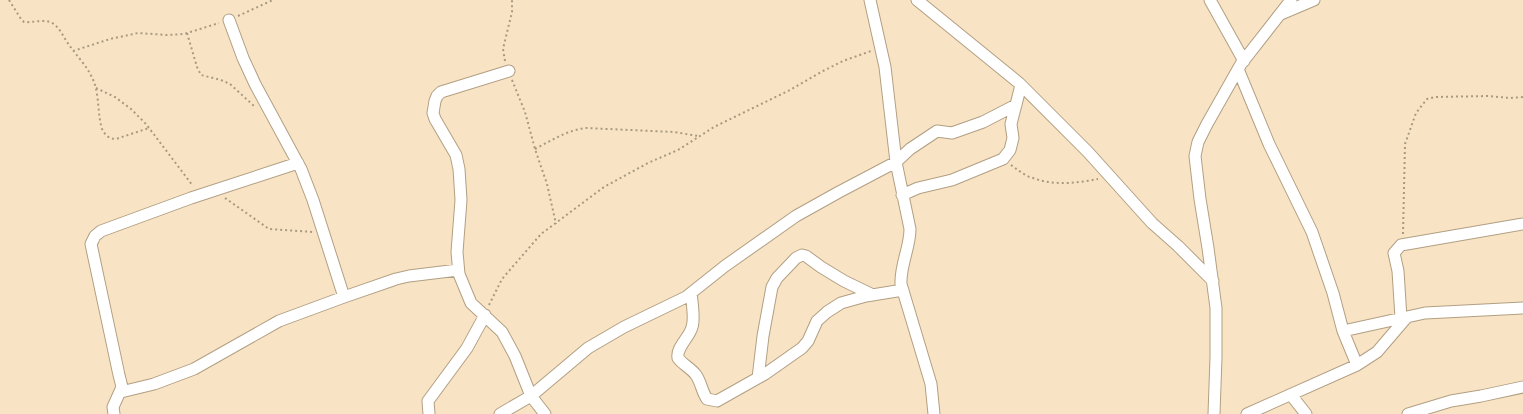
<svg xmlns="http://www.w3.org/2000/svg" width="1523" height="414" viewBox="0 0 1523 414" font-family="'Nunito Sans',sans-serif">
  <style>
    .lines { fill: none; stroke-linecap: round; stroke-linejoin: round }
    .minor-casing { stroke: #b29f82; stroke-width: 13 }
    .path { stroke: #a89981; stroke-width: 2; stroke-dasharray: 2 3; stroke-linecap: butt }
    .minor { stroke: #fff; stroke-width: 11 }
  </style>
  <rect width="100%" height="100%" fill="#f8e4c5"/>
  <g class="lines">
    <!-- minor casing -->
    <g class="minor-casing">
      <path id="minor" d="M870,0L885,67L896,162L910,229C910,248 900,265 901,284L931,384L934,414
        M917,0L1019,83L1088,152L1152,223L1178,246L1213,281
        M1210,0L1244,61
        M1281,14L1314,0
        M229,20L243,58L255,84L301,169L313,200L344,297
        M1238,69L1269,144L1312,232L1333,293L1343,331L1357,365
        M509,71L441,92L437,96L435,101L433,113L435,119L456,155L459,169L461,200L457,252L459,274L471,303L502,332L515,356L531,396L545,414
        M902,195L918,188L952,180L1003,159L1010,150L1013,138L1011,124L1021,85
        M691,293C692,302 695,319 692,327C690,337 676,347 678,358C683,365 691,368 696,375C701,382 702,392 707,399L717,401L765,374L802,348L808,341L817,321L827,312L841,303L866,296L903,290
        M1401,318L1398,271L1394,253L1401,245L1523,224
        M1343,331L1425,313L1523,308
        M758,378L763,336L772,287L777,278L796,258L802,255L806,256L821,267L844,281L873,295
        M121,392L154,384L194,369L279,321L344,297L396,279L409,276L458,270
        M1291,395L1306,414
        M114,414L113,407L122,387L119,375L91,244L95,236L101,231L191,198L298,163
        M429,414L428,401L467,348L485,315
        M500,414L531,396L588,348L624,327L686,297L725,266L796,216L839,192L896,162L910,149L937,131L952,133L983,122L1016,105
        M1214,414L1216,357V308L1208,248L1200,199L1195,156L1198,142L1207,124L1241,64L1291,0
        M1247,414L1357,365L1377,352L1407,317
        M1408,414L1451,401L1481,396L1523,387"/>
    </g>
    <!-- path -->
    <path class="path" d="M9,0L21,19L24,22C34,23 45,18 54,24C60,29 63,36 67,42C77,57 92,70 96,89C99,102 98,116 102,129C105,135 109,139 116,139L149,128
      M238,16L273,0
      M187,33L197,67L201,75L221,80L230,84L254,106
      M73,51L110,39L138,33L167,35L184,34L219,23
      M505,61L503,49L512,12V0
      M512,80L525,112L535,149L547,184L556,224
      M96,88L115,97L131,109L146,124L193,186
      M535,149C552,140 568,130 586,128L674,132L698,136
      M1011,165C1018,170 1025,176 1033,178C1054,186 1077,183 1098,179
      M225,198L269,229L313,232
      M1403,234L1405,144L1416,113L1427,99L1435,97L1488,96L1510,98L1523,97
      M489,305L502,279L541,234L604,187L648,163L678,150L714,127L788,91L823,71L843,61L871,51"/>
    <!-- minor -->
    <use href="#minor" class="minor"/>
  </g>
</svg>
